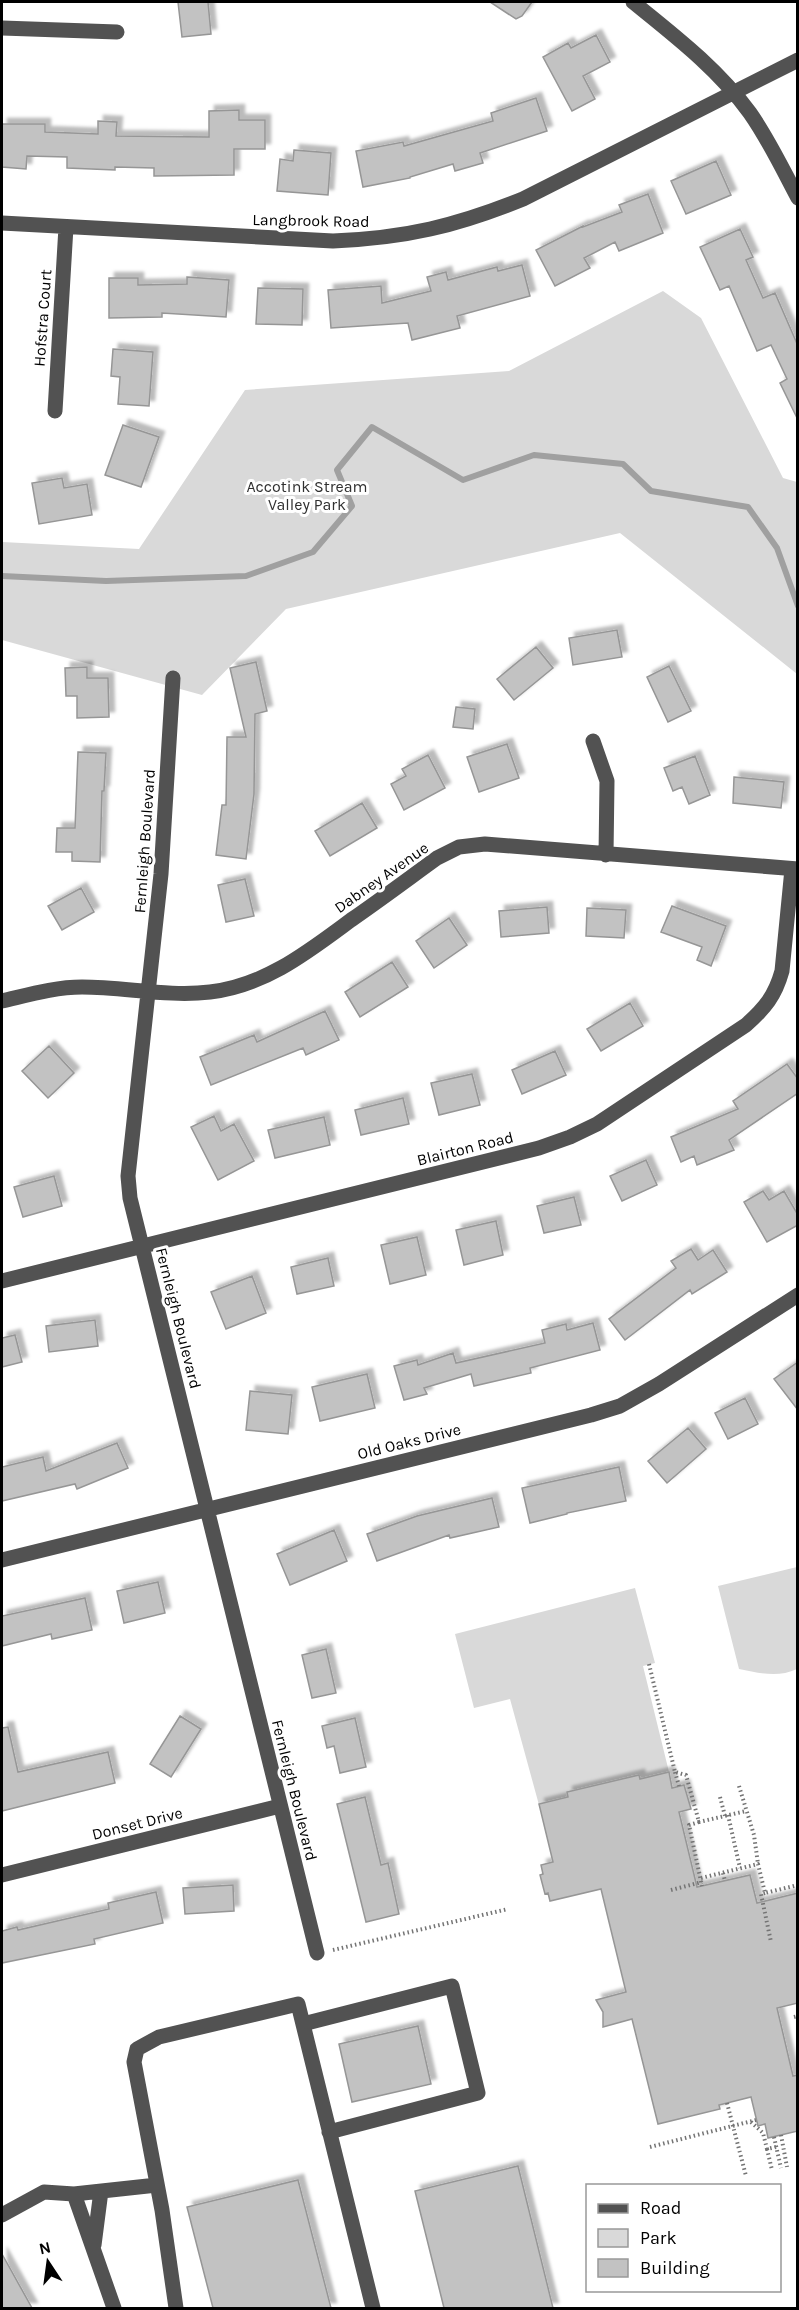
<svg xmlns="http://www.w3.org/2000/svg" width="799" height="2310" viewBox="0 0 799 2310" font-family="Karla,sans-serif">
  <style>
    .green { fill: #d9d9d9 }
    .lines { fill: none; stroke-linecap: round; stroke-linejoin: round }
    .stream { stroke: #a0a0a0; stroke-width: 6 }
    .building { fill: #c2c2c2; stroke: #969696; stroke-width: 1.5; filter: url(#shadow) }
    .path { stroke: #747474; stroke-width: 4; stroke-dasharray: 1.5 3; stroke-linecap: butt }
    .minor { stroke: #525252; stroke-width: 15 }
    .labels { text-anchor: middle; stroke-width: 6; stroke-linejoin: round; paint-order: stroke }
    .street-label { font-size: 16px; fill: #000; stroke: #fff }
    .park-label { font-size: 16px; fill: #303030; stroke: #fff }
  </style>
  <defs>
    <filter id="shadow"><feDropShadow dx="5.5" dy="-5.5" stdDeviation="1.5" flood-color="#0004"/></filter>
  </defs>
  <rect width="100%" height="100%" fill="#fff"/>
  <!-- green -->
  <path class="green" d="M663,291L701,318L783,478L797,482V674L620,533L286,609L202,695L2,640V542L139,549L245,390L509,371Z
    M797,1567V1669C778,1678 759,1673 739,1669L718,1586Z
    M635,1588L655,1663L643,1666L669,1772L640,1779L639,1775L567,1792L568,1797L539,1805L510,1699L474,1708L455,1634Z"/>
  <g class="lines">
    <!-- stream -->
    <path class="stream" d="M2,576L106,581L246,576L313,552L352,506L337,470L372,427L463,480L534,455L623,464L651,491L748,507L777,548L798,606"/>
  </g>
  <!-- building -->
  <path class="building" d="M178,2H208L211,34L182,37Z
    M490,2H532L522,16L516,19Z
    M596,35L610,62L583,76L595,99L572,111L543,57L568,43L571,48Z
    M536,98L547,131L480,153L483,163L455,171L453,164L410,177V178L363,187L356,151L403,142L404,146L493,121L491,113Z
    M239,110V120H265V149H234V175L154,176V168L115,167V170L67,168V157L27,156L26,169L2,167V124H45V132L98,134V121L117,122L116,136L209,137V111Z
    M294,150L331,153L328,195L277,191L280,159L293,161Z
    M716,161L731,195L686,214L671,181Z
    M648,194L663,233L619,251L615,242L584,258L590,268L555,286L536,250L583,226V227L622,212L619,205Z
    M740,229L753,257L746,260L763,298L775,293L798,346V420L780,383L787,379L771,345L757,351L729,286L720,290L700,247Z
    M522,265L530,296L457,316L460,328L412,340L408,323L331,328L328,290L381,286L382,303L431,291L427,277L446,272L448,280L497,267L498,271Z
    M187,277L229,280L226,317L162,313V317L109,318V278H138V285L187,284Z
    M258,288L303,289L302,325L256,324Z
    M113,349L153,352L149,406L118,404L120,377L111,376Z
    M123,425L159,437L141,487L105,475Z
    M62,478L64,488L87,484L92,515L39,524L32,483Z
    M617,630L622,657L573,665L569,638Z
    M536,647L553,668L514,700L497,679Z
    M256,662L267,711L255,714L254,794L246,859L216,855L222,805H226L227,737H246L230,668Z
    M669,666L691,711L668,722L647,677Z
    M87,667V678H108L109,717L77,718V696H66L65,668Z
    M456,707L475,709L473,729L453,727Z
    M507,744L519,778L479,792L467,757Z
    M78,752L106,753L104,791H102L100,862L72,861V852H56L57,828H75Z
    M428,755L445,788L404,810L391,784L406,776L402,769Z
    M695,756L710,795L689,804L682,787L673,791L664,768Z
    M734,777L784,782L781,808L733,803Z
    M362,803L377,828L330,856L315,831Z
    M245,879L254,916L226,922L218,885Z
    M81,888L94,912L62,930L48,906Z
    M672,906L726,926L711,966L697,960L702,947L661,932Z
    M547,907L549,933L501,937L499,911Z
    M587,908L626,910L624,938L586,936Z
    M449,918L467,945L434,968L416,941Z
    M392,962L408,987L360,1017L345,992Z
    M630,1003L643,1026L601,1051L587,1029Z
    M325,1011L339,1040L306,1055L303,1048L211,1085L200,1057L254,1035L257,1042Z
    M49,1046L74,1073L48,1098L22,1071Z
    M555,1051L566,1075L522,1094L512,1070Z
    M787,1064L798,1079V1093L729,1140L734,1150L697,1165L694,1156L681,1162L671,1137L738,1109L733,1101Z
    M472,1074L480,1105L439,1115L431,1083Z
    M403,1098L409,1124L361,1135L355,1110Z
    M214,1116L221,1131L234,1124L254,1161L218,1180L191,1127Z
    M324,1117L330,1145L275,1158L268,1130Z
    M646,1160L657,1185L622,1201L610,1176Z
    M54,1176L62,1206L23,1217L14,1187Z
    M763,1191L769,1200L784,1191L798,1215V1225L767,1242L744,1202Z
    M574,1197L581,1225L544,1233L537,1206Z
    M496,1221L503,1255L464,1265L456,1230Z
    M417,1237L426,1275L390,1284L381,1245Z
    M691,1249L698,1260L713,1250L727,1272L692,1294L690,1290L625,1340L609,1319L676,1268L671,1261Z
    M328,1258L334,1286L297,1294L291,1267Z
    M252,1276L266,1313L226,1329L211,1292Z
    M95,1320L98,1346L49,1352L46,1326Z
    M593,1323L600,1350L530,1368L531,1373L474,1386L471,1374L424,1388L427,1394L404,1400L394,1366L417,1360L418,1365L453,1353L456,1363L545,1343L542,1330L566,1324L567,1330Z
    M15,1335L22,1362L2,1367V1338Z
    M798,1362V1410L774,1379Z
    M367,1374L375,1408L320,1421L312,1387Z
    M250,1391L292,1395L288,1434L246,1430Z
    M745,1398L758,1424L728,1439L715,1413Z
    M688,1428L706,1449L667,1483L648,1461Z
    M117,1443L128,1468L77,1489L75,1484L2,1501V1467L43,1457L46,1471Z
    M619,1467L626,1501L567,1513V1514L530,1523L522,1488Z
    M492,1498L499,1527L450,1538L449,1535L377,1561L367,1534L417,1516Z
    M334,1530L347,1561L290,1585L277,1554Z
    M158,1582L165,1613L124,1623L117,1591Z
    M85,1598L92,1630L52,1639L51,1634L2,1646V1616Z
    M326,1649L336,1693L312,1698L302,1655Z
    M180,1716L201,1729L171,1777L150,1764Z
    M355,1718L366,1767L340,1773L334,1746L327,1748L322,1726Z
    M8,1727L18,1772L108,1752L115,1783L2,1811V1728Z
    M669,1772L672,1788L684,1785L691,1809L679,1812L697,1887L750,1875L757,1903L798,1893V2003L777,2008L793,2076L798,2075V2131L768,2138L765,2124L758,2126L751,2097L719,2105L720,2109L658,2124L632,2019L603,2027V2012L596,2000L626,1992L601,1889L550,1901L548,1893L545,1894L540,1875L543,1874L541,1865L553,1862L539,1804L568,1797L567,1792L639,1775L640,1779Z
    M365,1797L381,1865L388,1863L399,1914L366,1922L337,1804Z
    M233,1885L234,1911L185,1914L183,1888Z
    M156,1892L163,1923L94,1939L95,1944L2,1963V1931L17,1927L18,1930L109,1909L108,1903Z
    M418,2026L431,2084L352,2102L339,2044Z
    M518,2166L553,2308H444L415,2191Z
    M298,2180L331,2308H213L187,2207Z
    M2,2254L32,2308H2Z"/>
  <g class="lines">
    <!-- path -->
    <path class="path" d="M649,1664L675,1772L686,1775L699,1822L746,1811
      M675,1772L679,1786
      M739,1786L754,1835L758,1864
      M720,1797L725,1816
      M728,1815L740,1868
      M699,1822L689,1825L702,1886
      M723,1873L725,1881
      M701,1878L758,1864L765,1893L798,1885
      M671,1890L702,1882
      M765,1893L761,1894L771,1942
      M333,1950L508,1909
      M794,2017L798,2016
      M727,2103L746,2176
      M751,2122L763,2133L767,2149L776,2147
      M781,2135L787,2167
      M774,2137L781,2168
      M650,2147L756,2120
      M767,2149L772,2170"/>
    <!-- minor -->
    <path class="minor" d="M633,2C675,36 718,69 750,113C769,140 783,170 798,198
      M2,28L117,32
      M2,223L333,241C406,238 456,226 523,199L798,60
      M55,411L66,227
      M173,678L161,874L128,1176L130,1198L317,1953
      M593,741L607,781L606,855
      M2,1001C28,995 55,987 82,987C125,987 168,997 210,992C265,986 309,951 351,920C380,900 408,879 437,858L459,847L485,844L798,869
      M2,1281L539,1148L570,1137L597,1124L746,1025C765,1008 775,996 782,971L792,869
      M2,1560L591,1415L620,1406L659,1384L798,1295
      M2,1875L280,1806
      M303,2024L452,1986L478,2093L329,2132
      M74,2194L114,2308
      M2,2215L44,2192L74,2194L157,2185
      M94,2245L101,2191
      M176,2308L162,2210L134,2062L137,2049L159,2037L298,2004L373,2308"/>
  </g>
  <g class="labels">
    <!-- street labels -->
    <g class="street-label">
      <text transform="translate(311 220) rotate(1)" y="6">Langbrook Road</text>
      <text transform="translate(42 318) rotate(-86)" y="6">Hofstra Court</text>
      <text transform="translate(144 841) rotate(-86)" y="6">Fernleigh Boulevard</text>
      <text transform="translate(381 877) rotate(-35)" y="6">Dabney Avenue</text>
      <text transform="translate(465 1148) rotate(-14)" y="6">Blairton Road</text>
      <text transform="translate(179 1318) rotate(76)" y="6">Fernleigh Boulevard</text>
      <text transform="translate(409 1441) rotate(-14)" y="6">Old Oaks Drive</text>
      <text transform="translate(295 1790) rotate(76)" y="6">Fernleigh Boulevard</text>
      <text transform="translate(137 1823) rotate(-14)" y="6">Donset Drive</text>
    </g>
    <!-- park labels -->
    <g class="park-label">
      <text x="307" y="492">Accotink Stream<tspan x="307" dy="18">Valley Park</tspan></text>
    </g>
  </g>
  <!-- border -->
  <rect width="799" height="2310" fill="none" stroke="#000000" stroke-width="6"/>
  <!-- legend -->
  <rect x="586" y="2184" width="195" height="108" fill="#ffffff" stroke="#999999" stroke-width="1.5"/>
  <rect x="598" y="2204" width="30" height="9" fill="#525252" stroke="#999999" stroke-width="1.5"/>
  <text x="640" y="2214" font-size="18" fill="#000000">Road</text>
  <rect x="598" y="2229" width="30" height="18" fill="#d9d9d9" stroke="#999999" stroke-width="1.5"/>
  <text x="640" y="2244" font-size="18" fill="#000000">Park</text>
  <rect x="598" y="2259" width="30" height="18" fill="#c2c2c2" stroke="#999999" stroke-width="1.5"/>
  <text x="640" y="2274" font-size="18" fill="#000000">Building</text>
  <!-- north arrow -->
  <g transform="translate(48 2262) rotate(347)" stroke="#ffffff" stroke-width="4.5" paint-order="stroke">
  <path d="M0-4.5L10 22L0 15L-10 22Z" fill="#000000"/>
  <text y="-9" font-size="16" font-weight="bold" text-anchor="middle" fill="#000000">N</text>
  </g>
</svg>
